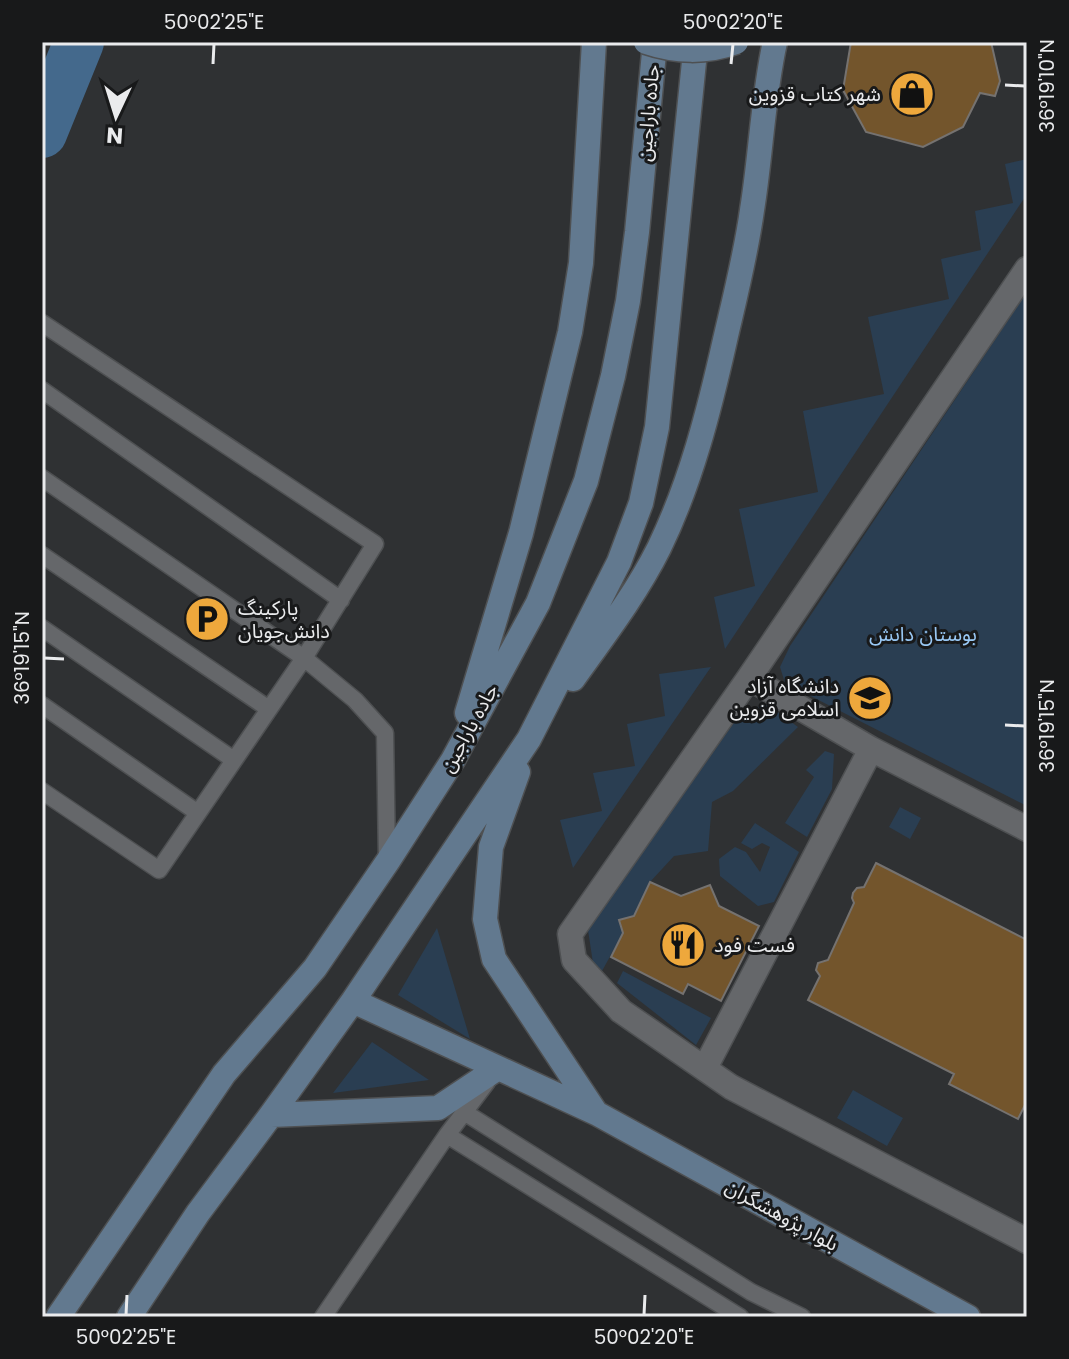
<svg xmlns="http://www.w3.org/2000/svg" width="1069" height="1359" viewBox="0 0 1069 1359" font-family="Poppins,'Noto Sans Arabic',sans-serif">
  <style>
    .green { fill: #2a3e52 }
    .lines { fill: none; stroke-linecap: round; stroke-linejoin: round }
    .river { stroke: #44698c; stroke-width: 50 }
    .building { fill: #73552c; stroke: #757270; stroke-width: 2 }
    .lane-casing { stroke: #4e5052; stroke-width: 19 }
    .street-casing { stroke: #4e5052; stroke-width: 27 }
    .secondary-casing { stroke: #4e5052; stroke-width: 27 }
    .lane { stroke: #65676a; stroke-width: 16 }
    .street { stroke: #65676a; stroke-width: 24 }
    .secondary { stroke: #62798f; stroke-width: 24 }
    .secondary-bridge-casing { stroke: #4e5052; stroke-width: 27; stroke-linecap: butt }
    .secondary-bridge { stroke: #62798f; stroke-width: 24 }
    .ticks { fill: none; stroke: #eaebed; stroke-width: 3 }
    .labels { text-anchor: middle; stroke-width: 6; stroke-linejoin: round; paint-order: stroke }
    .poi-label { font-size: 20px; fill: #eaebed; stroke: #18191a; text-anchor: end }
    .street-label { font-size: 20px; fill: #eaebed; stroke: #18191a }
    .park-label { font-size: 20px; fill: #99c8f4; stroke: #18191a }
    .neatline { fill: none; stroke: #eaebed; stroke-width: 3 }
    .ticks-label { font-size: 20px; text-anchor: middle; fill: #eaebed }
  </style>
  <rect width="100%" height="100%" fill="#2f3133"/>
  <!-- green -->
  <path class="green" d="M1027,159V194L725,649L714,597L755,586L739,509L818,492L803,411L884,394L868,317L949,299L941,259L981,250L975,211L1013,203L1005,164Z
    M1027,292V806L785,683L780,667L790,646Z
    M711,667L573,868L560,820L602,811L593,773L635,766L627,724L665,716L659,674Z
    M768,705L798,727L733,791L712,802L708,851L674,856L650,882L634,916L619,920L623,933L602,971L593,963L588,930L743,710Z
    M825,751L834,754L832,789L807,837L785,823L814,777L806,770Z
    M900,807L921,818L910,839L889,827Z
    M755,823L799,852L774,902L758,906L720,876L719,859L735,847L746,852L760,872L770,847L762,843L752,849L741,843Z
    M437,928L470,1039L398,995Z
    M623,971L711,1018L696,1045L617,983Z
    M372,1042L429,1080L333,1093Z
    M853,1090L903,1118L887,1146L837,1118Z"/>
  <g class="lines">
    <!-- river -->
    <path class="river" d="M42,133L79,42"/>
  </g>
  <!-- building -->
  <path class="building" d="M851,42H991L1000,81L995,96L980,93L963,127L923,147L866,132L843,90Z
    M876,863L1027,940V1101L1018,1119L949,1084L954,1074L808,1000L820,976L816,970L818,963L828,960L854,903L852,898L853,893L857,888L864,887Z
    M650,882L681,896L710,885L719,906L759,926L721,1001L688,984L683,994L611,957L623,933L619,920L634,916Z"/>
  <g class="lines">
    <!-- lane casing -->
    <g class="lane-casing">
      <path id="lane" d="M42,323L375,544L304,658L159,870L42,791
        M42,390L341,600
        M42,478L304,658L355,700L385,733L387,859
        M42,555L269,709
        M42,628L234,760
        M42,705L198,813
        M464,1112L751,1292L802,1317
        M447,1135L740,1317
        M323,1317L447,1135L487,1082"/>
    </g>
    <!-- street casing -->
    <g class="street-casing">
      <path id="street" d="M1027,269L749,678L570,934L574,960L621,1011L731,1087L1027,1241
        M749,678L871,749
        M705,1068L871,749L1027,829"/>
    </g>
    <!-- secondary casing -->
    <g class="secondary-casing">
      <path id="secondary" d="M573,679C603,637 636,594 659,548C691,482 709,411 725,340C735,297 746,254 752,210C761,155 763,95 775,42
        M467,713L521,533L570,332L581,263L594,42
        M518,772L491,847L485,919L494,959L596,1113
        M353,1001L596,1113L968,1317
        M271,1115L438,1108L498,1068
        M58,1317L224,1074L315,968L388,861L453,760L538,603L586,481L613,376L628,301L637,232L655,42
        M129,1317L198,1213L271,1115L353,1001L529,739L619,562L641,503L657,427L696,42"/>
    </g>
    <!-- lane -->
    <use href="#lane" class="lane"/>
    <!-- street -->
    <use href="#street" class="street"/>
    <!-- secondary -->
    <use href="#secondary" class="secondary"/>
    <!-- secondary-bridge casing -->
    <g class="secondary-bridge-casing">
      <path id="secondary-bridge" d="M646,42C675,52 707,53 736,42"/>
    </g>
    <!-- secondary-bridge -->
    <use href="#secondary-bridge" class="secondary-bridge"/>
  </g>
  <!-- ticks -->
  <path class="ticks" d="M213,64L214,44M731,64L733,44M1005,85L1025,86M44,658L64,659M1005,725L1025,726M126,1315L127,1295M644,1315L645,1295"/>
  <!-- icons -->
  <defs>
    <g id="shop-disc" transform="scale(2.3)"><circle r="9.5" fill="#eea83c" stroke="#18191a"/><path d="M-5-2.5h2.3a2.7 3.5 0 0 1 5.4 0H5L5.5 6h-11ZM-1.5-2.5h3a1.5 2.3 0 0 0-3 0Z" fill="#111"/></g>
    <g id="parking-disc" transform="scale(2.3)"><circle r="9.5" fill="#eea83c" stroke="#18191a"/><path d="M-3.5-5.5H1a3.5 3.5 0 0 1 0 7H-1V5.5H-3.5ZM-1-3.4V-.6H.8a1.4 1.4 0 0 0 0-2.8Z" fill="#111"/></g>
    <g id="university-disc" transform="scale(2.3)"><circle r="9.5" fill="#eea83c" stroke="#18191a"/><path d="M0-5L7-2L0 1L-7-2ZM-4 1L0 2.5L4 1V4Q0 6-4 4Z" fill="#111"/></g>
    <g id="restaurant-disc" transform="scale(2.3)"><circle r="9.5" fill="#eea83c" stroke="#18191a"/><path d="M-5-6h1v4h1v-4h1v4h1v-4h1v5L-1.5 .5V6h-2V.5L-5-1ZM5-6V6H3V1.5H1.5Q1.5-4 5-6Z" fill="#111"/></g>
  </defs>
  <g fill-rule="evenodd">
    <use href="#shop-disc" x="912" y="94"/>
    <use href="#parking-disc" x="207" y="619"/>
    <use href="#university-disc" x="870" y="698"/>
    <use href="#restaurant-disc" x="683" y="945"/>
  </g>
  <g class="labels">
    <!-- poi labels -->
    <g class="poi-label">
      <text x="881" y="101">شهر کتاب قزوین</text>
      <text x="238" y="615" text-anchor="start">پارکینگ<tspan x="238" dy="23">دانش‌جویان</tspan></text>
      <text x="839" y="693">دانشگاه آزاد<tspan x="839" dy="23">اسلامی قزوین</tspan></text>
      <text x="714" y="952" text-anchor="start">فست فود</text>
    </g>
    <!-- street labels -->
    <g class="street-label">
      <text transform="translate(648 113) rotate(-85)" y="7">جاده باراجین</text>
      <text transform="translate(469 728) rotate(-61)" y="7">جاده باراجین</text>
      <text transform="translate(782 1215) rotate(29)" y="7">بلوار پژوهشگران</text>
    </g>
    <!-- park labels -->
    <g class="park-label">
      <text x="923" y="641">بوستان دانش</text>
    </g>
  </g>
  <!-- border -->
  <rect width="1069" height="1359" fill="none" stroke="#18191a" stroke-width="88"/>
  <!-- north arrow -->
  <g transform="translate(116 116) rotate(184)" stroke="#18191a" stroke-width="6" paint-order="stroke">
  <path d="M0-6L14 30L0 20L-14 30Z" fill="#eaebed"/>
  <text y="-12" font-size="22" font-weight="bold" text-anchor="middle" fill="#eaebed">N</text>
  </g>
  <rect x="44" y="44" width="981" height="1271" class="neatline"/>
  <g class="ticks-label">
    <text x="214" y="29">50°02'25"E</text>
    <text x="733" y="29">50°02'20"E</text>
    <text transform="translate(1047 86) rotate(-90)" y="7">36°19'10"N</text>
    <text transform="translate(22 658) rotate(-90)" y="7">36°19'15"N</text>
    <text transform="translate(1047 726) rotate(-90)" y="7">36°19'15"N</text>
    <text x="126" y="1344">50°02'25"E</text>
    <text x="644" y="1344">50°02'20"E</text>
  </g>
</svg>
